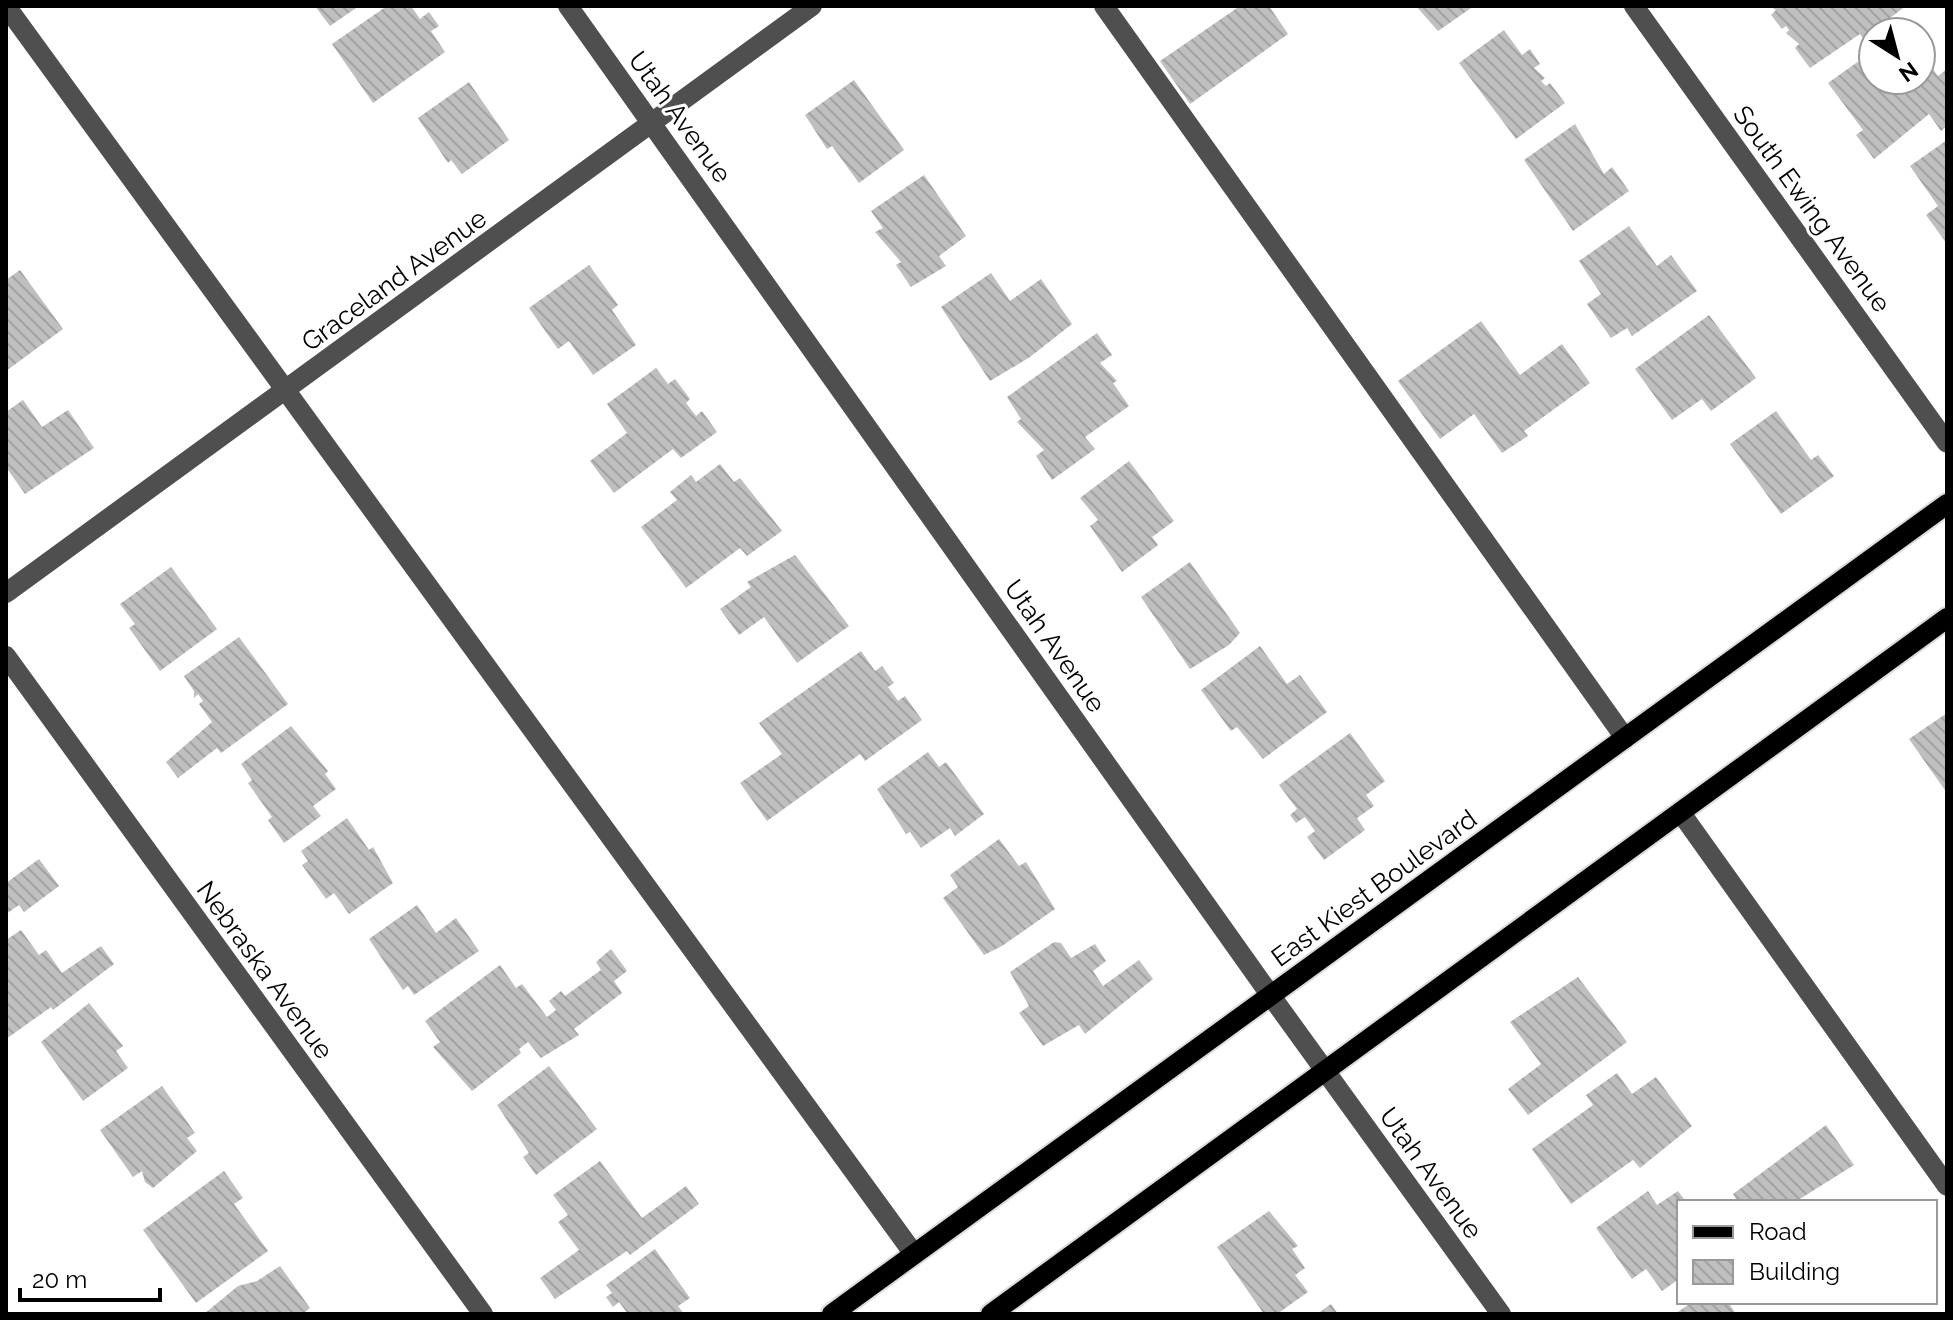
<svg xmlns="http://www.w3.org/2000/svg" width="1953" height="1320" viewBox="0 0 1953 1320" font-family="Raleway,sans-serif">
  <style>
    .building { fill: url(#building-back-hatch) }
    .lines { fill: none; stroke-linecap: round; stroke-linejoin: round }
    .major-casing { stroke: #dbdbdb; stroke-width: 24 }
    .minor { stroke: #4f4f4f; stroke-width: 20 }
    .major { stroke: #000; stroke-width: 20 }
    .labels { text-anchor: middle; stroke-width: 6; stroke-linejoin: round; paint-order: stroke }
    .street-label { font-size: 26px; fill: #000; stroke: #fff }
  </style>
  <defs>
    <pattern id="building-back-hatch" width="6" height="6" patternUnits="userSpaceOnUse" patternTransform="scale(2)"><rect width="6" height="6" fill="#bfbfbf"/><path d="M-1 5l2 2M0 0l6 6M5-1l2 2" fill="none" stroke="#a2a2a2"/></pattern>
  </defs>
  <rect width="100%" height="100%" fill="#fff"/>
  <!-- building -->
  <path class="building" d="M315,6H359L330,26Z
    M387,6H411L420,19L429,12L439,26L431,31L445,52L373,103L332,44Z
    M1240,6H1269L1288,34L1190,104L1160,61Z
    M1416,6H1474L1438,31Z
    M1770,6H1906L1863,38L1860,34L1810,68L1795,48L1799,44L1786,33L1789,30L1786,26L1782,29L1771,15L1776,10Z
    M1504,30L1522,55L1530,49L1540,64L1534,68L1545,78L1541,81L1546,86L1550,83L1565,103L1516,139L1459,63Z
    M1873,51V80H1921V53L1938,76L1947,69V126L1941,131L1929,114L1874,159L1856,135L1863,130L1828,83Z
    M854,80L904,150L859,183L832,146L827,149L805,115Z
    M469,82L509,140L462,174L451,160L448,163L418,118Z
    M1575,124L1604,174L1612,167L1629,191L1573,231L1524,160Z
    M1947,140V244L1926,215L1938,206L1910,166Z
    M924,175L966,236L939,256L946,266L911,287L896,265L901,262L875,232L883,228L871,211Z
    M1629,226L1657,266L1671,255L1697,291L1632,336L1627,328L1611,338L1587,304L1601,294L1579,261Z
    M589,265L618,305L612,310L636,345L593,375L569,341L558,349L529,308Z
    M20,270L63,329L6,371V280Z
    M991,273L1010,301L1041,279L1072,324L1030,357L990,381L941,307Z
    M1709,315L1756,378L1711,411L1702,399L1672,420L1635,369Z
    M1481,321L1520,375L1562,344L1590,383L1524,431L1528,436L1502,453L1474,414L1440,439L1398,381Z
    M1097,333L1112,355L1100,363L1117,381L1113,383L1129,406L1085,437L1095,449L1052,480L1036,456L1044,450L1017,422L1021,419L1007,397Z
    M656,368L668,384L675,379L690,399L686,403L696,416L702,411L717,432L681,458L673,449L614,493L590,461L627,433L607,404Z
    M23,400L42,427L68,410L94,448L25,494L6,467V412Z
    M1776,411L1811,460L1818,455L1834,476L1781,514L1730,444Z
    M1129,461L1174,521L1152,537L1158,545L1122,572L1090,526L1098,520L1080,498Z
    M720,464L734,482L740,478L782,531L747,556L740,548L686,588L641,527L677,500L670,492L691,475L696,482Z
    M795,555L849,626L797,663L764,617L739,635L720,609L751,587L747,582Z
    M1190,562L1240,633L1229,645L1190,669L1141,597Z
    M171,567L217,629L160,671L129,628L135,624L120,604Z
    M239,637L288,704L221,753L217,748L178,778L166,762L212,722L199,704L203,701L198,694L194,698V691L184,676Z
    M1260,646L1287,684L1300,675L1327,712L1263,759L1237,727L1231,731L1201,690Z
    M861,651L875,671L882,666L894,683L888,687L898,701L905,696L922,720L865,761L860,754L767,821L740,783L782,754L759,723Z
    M1947,713V793L1909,739Z
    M291,726L328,771L325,774L336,789L313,806L321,816L284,843L268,820L272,817L248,783L252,780L241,764Z
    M1350,733L1385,781L1366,795L1374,806L1357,818L1365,830L1324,860L1307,837L1315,831L1305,817L1296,823L1290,815L1297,809L1279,785Z
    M928,752L939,767L946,762L984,814L955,836L950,828L921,848L910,832L906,834L877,789Z
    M347,818L369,850L373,847L393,883L349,914L334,893L326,899L302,865L308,861L301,851Z
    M999,839L1019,866L1026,862L1055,909L1002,946L984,955L943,898L958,887L950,875Z
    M39,859L59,886L24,912L19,905L6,914V883Z
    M417,905L436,933L456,918L479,951L414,995L408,986L403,990L369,939Z
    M21,930L39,955L46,950L62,973L101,946L114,964L53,1010L51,1007L6,1039V940Z
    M1054,942L1061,943L1071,958L1095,944L1106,961L1093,971L1103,986L1139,960L1153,979L1085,1034L1079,1025L1043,1046L1019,1013L1029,1006L1010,972Z
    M611,949L627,971L614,981L622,993L574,1029L579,1035L541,1058L528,1042L519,1049L521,1053L472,1091L433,1047L440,1042L425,1021L500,965L516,988L522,984L547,1017L556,1010L549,1001L561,991L565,996L601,970L596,962Z
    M1578,977L1627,1042L1528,1115L1508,1089L1541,1064L1510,1022Z
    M89,1003L123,1046L116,1051L128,1068L83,1101L41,1042Z
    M549,1066L597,1129L536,1175L523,1157L529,1153L497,1105Z
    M1617,1073L1632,1094L1656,1077L1692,1126L1640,1168L1633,1160L1571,1204L1532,1149L1593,1105L1586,1095Z
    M162,1086L195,1133L187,1138L197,1151L153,1188L145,1182L142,1171L133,1177L100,1130Z
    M1826,1125L1854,1165L1795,1202H1738L1733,1194Z
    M600,1161L642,1218L686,1186L699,1204L630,1255L627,1251L555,1299L540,1278L579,1250L558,1222L568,1215L553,1195Z
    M224,1171L243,1198L234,1204L268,1251L196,1303L143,1230Z
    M1648,1191L1657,1205L1678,1191L1686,1202H1679V1279L1662,1291L1646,1269L1632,1279L1596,1228Z
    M1269,1211L1298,1246L1292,1249L1305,1268L1295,1275L1308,1292L1277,1314H1264L1217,1247Z
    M655,1249L690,1298L678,1306L684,1314H628L619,1302L613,1307L606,1297L612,1293L606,1285Z
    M280,1266L310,1308L305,1312L306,1314H204L238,1286L257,1281Z
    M1692,1302H1728L1736,1314H1675Z
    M1331,1304L1338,1314H1317Z"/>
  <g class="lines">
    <!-- major casing -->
    <g class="major-casing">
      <path id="major" d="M832,1314L1947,504
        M991,1314L1947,618"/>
    </g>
    <!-- minor -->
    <path class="minor" d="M6,6L914,1254
      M568,6L1271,996L1501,1314
      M1104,6L1625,738
      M1634,6L1947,443
      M6,593L812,6
      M6,656L483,1314
      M1681,813L1947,1186"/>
    <!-- major -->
    <use href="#major" class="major"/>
  </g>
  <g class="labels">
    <!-- street labels -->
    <g class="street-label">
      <text transform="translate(680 117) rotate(54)" y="9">Utah Avenue</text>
      <text transform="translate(1812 209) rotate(54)" y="9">South Ewing Avenue</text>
      <text transform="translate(394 280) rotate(-36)" y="9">Graceland Avenue</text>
      <text transform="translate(1055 646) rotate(55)" y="9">Utah Avenue</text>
      <text transform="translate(1374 888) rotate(-36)" y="9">East Kiest Boulevard</text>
      <text transform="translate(265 970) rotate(54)" y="9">Nebraska Avenue</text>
      <text transform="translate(1431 1173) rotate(54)" y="9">Utah Avenue</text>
    </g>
  </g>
  <!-- border -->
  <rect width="1953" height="1320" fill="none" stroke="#000000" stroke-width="16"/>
  <!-- legend -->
  <rect x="1677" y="1200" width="260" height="104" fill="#ffffff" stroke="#999999" stroke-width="2"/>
  <rect x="1693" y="1226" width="40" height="12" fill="#000000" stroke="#999999" stroke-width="2"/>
  <text x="1749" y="1240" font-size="24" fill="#000000">Road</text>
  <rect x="1693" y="1260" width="40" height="24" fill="url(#building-back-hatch)" stroke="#999999" stroke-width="2"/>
  <text x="1749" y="1280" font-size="24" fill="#000000">Building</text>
  <!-- north arrow -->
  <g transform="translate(1897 56) rotate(144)"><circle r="38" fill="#ffffff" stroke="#999999" stroke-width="2"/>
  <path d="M0-6L14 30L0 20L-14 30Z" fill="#000000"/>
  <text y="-12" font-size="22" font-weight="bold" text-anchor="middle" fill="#000000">N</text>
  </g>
  <!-- scale -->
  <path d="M20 1288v12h140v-12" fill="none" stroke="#000000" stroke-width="4"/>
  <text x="32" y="1288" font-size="24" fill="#000000" stroke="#ffffff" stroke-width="6" paint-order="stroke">20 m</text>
</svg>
